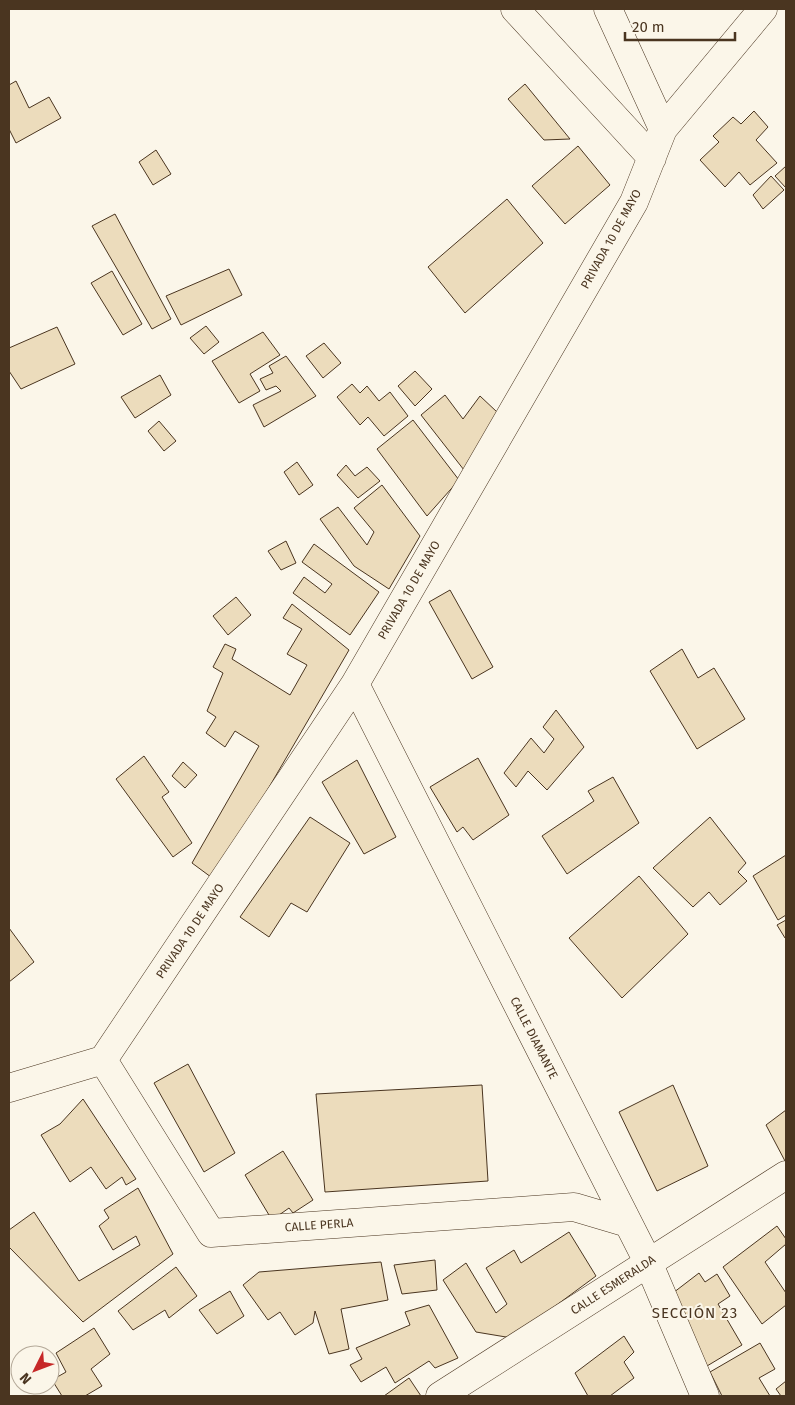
<svg xmlns="http://www.w3.org/2000/svg" width="795" height="1405" viewBox="0 0 795 1405" font-family="'Fira Sans',sans-serif">
  <style>
    .building { fill: #ecdcbc; stroke: #4a3520 }
    .lines { fill: none; stroke-linecap: round; stroke-linejoin: round }
    .street-casing { stroke: #4a3520; stroke-width: 29 }
    .street { stroke: #fbf6e9; stroke-width: 28 }
    .labels { text-anchor: middle; stroke-width: 4; stroke-linejoin: round; paint-order: stroke }
    .street-label { font-size: 12px; fill: #4a3520; stroke: #fbf6e9 }
    .quarter-label { font-size: 15px; letter-spacing: 1px; fill: #4a3520; stroke: #fbf6e9 }
  </style>
  <rect width="100%" height="100%" fill="#fbf6e9"/>
  <!-- building -->
  <path class="building" d="M16,81L29,108L49,97L61,118L16,143L9,129V85Z
    M525,84L570,139L544,140L508,99Z
    M754,111L768,127L756,140L777,163L750,185L739,172L725,187L700,160L719,142L713,136L733,117L741,124Z
    M578,146L610,185L565,224L532,186Z
    M156,150L171,174L153,185L139,162Z
    M786,166V188L775,176Z
    M771,176L784,190L763,209L753,195Z
    M507,199L543,243L465,313L428,267Z
    M115,214L171,319L152,329L92,226Z
    M229,269L242,295L181,325L166,296Z
    M112,271L142,324L123,335L91,283Z
    M206,326L219,342L204,354L190,338Z
    M57,327L75,364L21,389L9,371V348Z
    M263,332L280,355L250,374L260,391L239,403L212,361Z
    M324,343L341,363L323,378L306,356Z
    M286,356L316,396L264,427L253,405L281,391L276,386L266,390L260,379L273,373L269,366Z
    M415,371L432,389L415,406L398,386Z
    M160,375L171,395L135,418L121,397Z
    M352,384L360,393L367,386L379,401L390,392L408,416L384,436L368,417L360,425L337,397Z
    M445,395L463,419L480,396L497,412L464,470L421,415Z
    M413,420L459,480L427,516L377,449Z
    M159,421L176,441L164,451L148,431Z
    M297,462L313,485L299,495L284,472Z
    M346,465L355,476L367,467L380,481L358,498L337,475Z
    M382,485L420,536L389,589L354,566L320,519L338,507L367,545L374,532L354,508Z
    M286,541L296,563L281,570L268,551Z
    M314,544L379,592L350,635L293,593L304,577L325,593L332,584L302,562Z
    M450,590L493,667L472,679L429,602Z
    M236,597L251,615L228,635L213,616Z
    M292,604L349,650L215,880L192,863L259,746L235,731L225,747L206,733L216,717L207,711L223,673L213,667L225,644L236,649L232,659L290,695L307,665L287,654L302,629L283,618Z
    M682,649L698,678L714,668L745,719L697,749L650,671Z
    M556,710L584,747L547,790L528,771L516,787L504,773L531,738L544,753L554,739L543,727Z
    M144,756L169,792L162,797L192,843L173,857L116,779Z
    M478,758L509,815L473,840L463,827L457,832L430,787Z
    M357,760L396,837L364,854L322,782Z
    M183,762L197,775L185,788L172,776Z
    M613,777L639,823L567,874L542,836L594,801L588,791Z
    M310,817L350,843L307,912L291,903L269,937L240,917Z
    M710,817L746,863L738,872L747,881L720,905L709,892L693,907L653,868Z
    M786,855V915L778,920L753,876Z
    M639,876L688,934L622,998L569,938Z
    M786,920V937L785,938L777,925Z
    M9,928L34,962L9,982Z
    M188,1064L235,1153L204,1172L154,1083Z
    M482,1085L488,1181L325,1192L316,1094Z
    M673,1085L708,1166L657,1191L619,1112Z
    M83,1099L136,1179L126,1185L122,1177L106,1189L91,1167L70,1182L41,1135L60,1124Z
    M786,1110V1161H785L766,1125Z
    M283,1151L313,1200L293,1213L289,1208L272,1220L245,1175Z
    M138,1188L173,1254L83,1322L9,1247V1230L34,1212L79,1281L140,1245L136,1236L113,1250L99,1226L109,1218L104,1210Z
    M777,1226L786,1239V1244L765,1262L786,1293V1305L762,1324L723,1267Z
    M569,1232L596,1276L512,1338L476,1332L443,1280L466,1263L496,1313L507,1304L486,1268L514,1250L521,1263Z
    M435,1260L437,1290L402,1294L394,1265Z
    M381,1262L388,1300L341,1309L349,1349L329,1354L315,1311L313,1323L295,1335L280,1312L268,1320L243,1285L259,1272Z
    M176,1267L197,1296L169,1318L165,1310L133,1330L118,1311Z
    M699,1273L705,1282L717,1274L730,1296L718,1304L742,1345L707,1366L669,1296Z
    M230,1291L244,1316L217,1334L199,1310Z
    M429,1305L458,1358L435,1368L429,1361L395,1383L386,1367L361,1382L350,1365L362,1359L356,1348L410,1325L405,1312Z
    M94,1328L110,1354L91,1369L102,1386L85,1396H62L52,1380L66,1372L56,1353Z
    M624,1336L634,1352L624,1362L634,1378L610,1396H588L575,1373Z
    M760,1343L775,1369L759,1378L770,1396H722L710,1372Z
    M409,1378L421,1396H384Z
    M786,1381V1396H781L776,1389Z"/>
  <g class="lines">
    <!-- street casing -->
    <g class="street-casing">
      <path id="street" d="M515,9L652,158
        M608,9L663,129
        M355,684L648,1262L705,1396
        M103,1060L211,1233L574,1207L628,1223
        M9,1088L103,1060L355,684L634,202L663,129L763,9
        M440,1396L786,1175"/>
    </g>
    <!-- street -->
    <use href="#street" class="street"/>
  </g>
  <g class="labels">
    <!-- street labels -->
    <g class="street-label">
      <text transform="translate(611 239) rotate(-61)" y="4">PRIVADA 10 DE MAYO</text>
      <text transform="translate(409 590) rotate(-60)" y="4">PRIVADA 10 DE MAYO</text>
      <text transform="translate(190 931) rotate(-56)" y="4">PRIVADA 10 DE MAYO</text>
      <text transform="translate(534 1038) rotate(63)" y="4">CALLE DIAMANTE</text>
      <text transform="translate(319 1225) rotate(-4)" y="4">CALLE PERLA</text>
      <text transform="translate(613 1285) rotate(-33)" y="4">CALLE ESMERALDA</text>
    </g>
    <!-- quarter labels -->
    <g class="quarter-label">
      <text x="695" y="1318">SECCIÓN 23</text>
    </g>
  </g>
  <!-- border -->
  <rect width="795" height="1405" fill="none" stroke="#4a3520" stroke-width="20"/>
  <!-- north arrow -->
  <g transform="translate(35 1370) rotate(228)"><circle r="24" fill="#fbf6e9" stroke="#b4a999"/>
  <path d="M0-4L9 19L0 12L-9 19Z" fill="#c62828"/>
  <text y="-8" font-size="14" font-weight="bold" text-anchor="middle" fill="#4a3520">N</text>
  </g>
  <!-- scale -->
  <path d="M625 32v8h110v-8" fill="none" stroke="#4a3520" stroke-width="2.5"/>
  <text x="632" y="32" font-size="15" fill="#4a3520" stroke="#fbf6e9" stroke-width="4" paint-order="stroke">20 m</text>
</svg>
